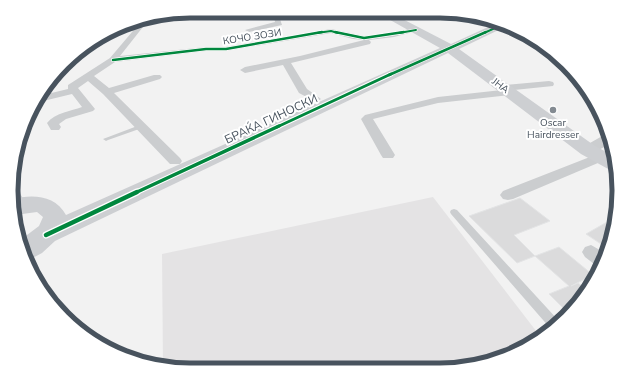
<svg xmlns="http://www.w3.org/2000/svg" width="630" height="381" viewBox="0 0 630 381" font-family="'Nunito Sans',sans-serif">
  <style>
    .education { fill: #e4e3e4 }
    .building { fill: #dbdbdc; stroke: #e3e4e5 }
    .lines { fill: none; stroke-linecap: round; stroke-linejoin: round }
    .lane { fill: #cbcdcf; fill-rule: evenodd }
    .street { fill: #cbcdcf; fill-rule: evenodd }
    .secondary { fill: #cdcfd2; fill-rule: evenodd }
    .cycleway-far4-casing { stroke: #fff; stroke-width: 3 }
    .cycleway-far3-casing { stroke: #fff; stroke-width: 4 }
    .cycleway-far2-casing { stroke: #fff; stroke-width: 5 }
    .cycleway-far1-casing { stroke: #fff; stroke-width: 5.5 }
    .cycleway-casing { stroke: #fff; stroke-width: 7 }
    .cycleway-far4 { stroke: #00873e; stroke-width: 2 }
    .cycleway-far3 { stroke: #00873e; stroke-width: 2.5 }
    .cycleway-far2 { stroke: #00873e; stroke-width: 3 }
    .cycleway-far1 { stroke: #00873e; stroke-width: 3.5 }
    .cycleway { stroke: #00873e; stroke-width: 4.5 }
    .poi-dot { fill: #848b92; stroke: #fff; stroke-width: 1.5 }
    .labels { text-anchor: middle; stroke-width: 4; stroke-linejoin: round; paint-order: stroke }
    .far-street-label { font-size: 10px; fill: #48535e; stroke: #fff }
    .far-poi-label { font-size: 10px; fill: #48535e; stroke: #fff }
    .street-label { font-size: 12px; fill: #48535e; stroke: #fff }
    .rim { fill: none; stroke: #48535e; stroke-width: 5 }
  </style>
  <rect width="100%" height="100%" fill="#f2f2f2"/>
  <!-- education -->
  <path class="education" d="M433,197L540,336L529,346L451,370L163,367L162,254Z"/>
  <!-- building -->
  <path class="building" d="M520,198L550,221L514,235L535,256L517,263L469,216Z
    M614,218L613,237L607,248L586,234Z
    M559,247L593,275L571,286L578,283L587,290L582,300L567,312L549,294L569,286L535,256Z"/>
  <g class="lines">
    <!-- lane -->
    <path class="lane" d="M140,125L142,126V128L108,140L106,141L103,139Z
      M454,209L457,210L558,320L550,328L451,214L450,212L451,210Z"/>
    <!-- street -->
    <path class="street" d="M190,11H215L212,13L171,16L168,15Z
      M297,12H308L280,19L282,25L249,32L245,30L275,22L274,17Z
      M150,18L120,56L206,47H226L331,29L364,36L383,34L416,28L420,30L394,37L369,40L371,42L370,44L291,63L307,89L321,99L316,102L299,93L283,65L245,73L240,70L245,67L300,56L364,40L353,39L331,33L226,51H206L115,62L94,76L109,88L154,75H160L162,77L160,79L114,93L180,158L182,161L180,164H170L103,94L88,81L78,88L95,109L93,111L66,119L59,124L61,127L59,130H51L47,123C55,113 71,111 82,107L72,94L35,103L39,96L68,89V85L110,58L143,19Z
      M549,81L553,82L554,84L553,86L514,90V94L510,95L438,103L373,119L395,155L393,158H383L381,155L361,119L365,115L438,97L502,90V86L506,85Z
      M604,135H606L608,145L593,153H583L581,150L583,147Z
      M600,153L605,154L607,157L605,160L513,199L508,200L503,199L500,195L503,191Z
      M12,185L16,186L27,206L25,210L19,212L14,210Z
      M591,245L605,253L598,267L585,257L582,252L585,247Z"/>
    <!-- secondary -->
    <path class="secondary" d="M376,12H389L451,44L499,22L509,25L459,49L595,146L614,156L617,167V172L610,170L581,154L448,53L55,241L42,253L27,261L19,241L39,226L43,217L37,212L15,215L12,199C33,194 55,195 66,215L440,48Z"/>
    <!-- cycleway-far4 casing -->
    <g class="cycleway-far4-casing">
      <path id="cycleway-far4" d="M317,33L331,31L338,33
        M399,33L416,30
        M484,33L504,24"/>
    </g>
    <!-- cycleway-far3 casing -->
    <g class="cycleway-far3-casing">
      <path id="cycleway-far3" d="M335,32L364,38L404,32
        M113,60L206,49H226L322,32
        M389,75L486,32"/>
    </g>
    <!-- cycleway-far2 casing -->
    <g class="cycleway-far2-casing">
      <path id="cycleway-far2" d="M277,127L391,74"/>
    </g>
    <!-- cycleway-far1 casing -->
    <g class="cycleway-far1-casing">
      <path id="cycleway-far1" d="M135,193L279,126"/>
    </g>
    <!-- cycleway casing -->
    <g class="cycleway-casing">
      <path id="cycleway" d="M46,235L137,192"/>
    </g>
    <!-- cycleway-far4 -->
    <use href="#cycleway-far4" class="cycleway-far4"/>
    <!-- cycleway-far3 -->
    <use href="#cycleway-far3" class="cycleway-far3"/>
    <!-- cycleway-far2 -->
    <use href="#cycleway-far2" class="cycleway-far2"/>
    <!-- cycleway-far1 -->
    <use href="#cycleway-far1" class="cycleway-far1"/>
    <!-- cycleway -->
    <use href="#cycleway" class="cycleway"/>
  </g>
  <!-- markers -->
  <circle class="poi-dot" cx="553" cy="110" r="4"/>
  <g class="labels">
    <!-- far-street labels -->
    <g class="far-street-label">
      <text transform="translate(252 36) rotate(-9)" y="4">КОЧО ЗОЗИ</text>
      <text transform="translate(501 85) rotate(37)" y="4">ЈНА</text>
    </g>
    <!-- far-poi labels -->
    <g class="far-poi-label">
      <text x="553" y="126">Oscar<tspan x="553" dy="12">Hairdresser</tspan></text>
    </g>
    <!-- street labels -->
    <g class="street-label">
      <text transform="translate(271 119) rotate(-25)" y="4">БРАЌА ГИНОСКИ</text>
    </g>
  </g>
  <!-- crop -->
  <path d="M0 0H630V381H0ZM190 18H440A172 172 0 0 1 612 190V191A172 172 0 0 1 440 363H190A172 172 0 0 1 18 191V190A172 172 0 0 1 190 18Z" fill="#fff" fill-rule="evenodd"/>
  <path class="rim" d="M190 18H440A172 172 0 0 1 612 190V191A172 172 0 0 1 440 363H190A172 172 0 0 1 18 191V190A172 172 0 0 1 190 18Z"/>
</svg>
